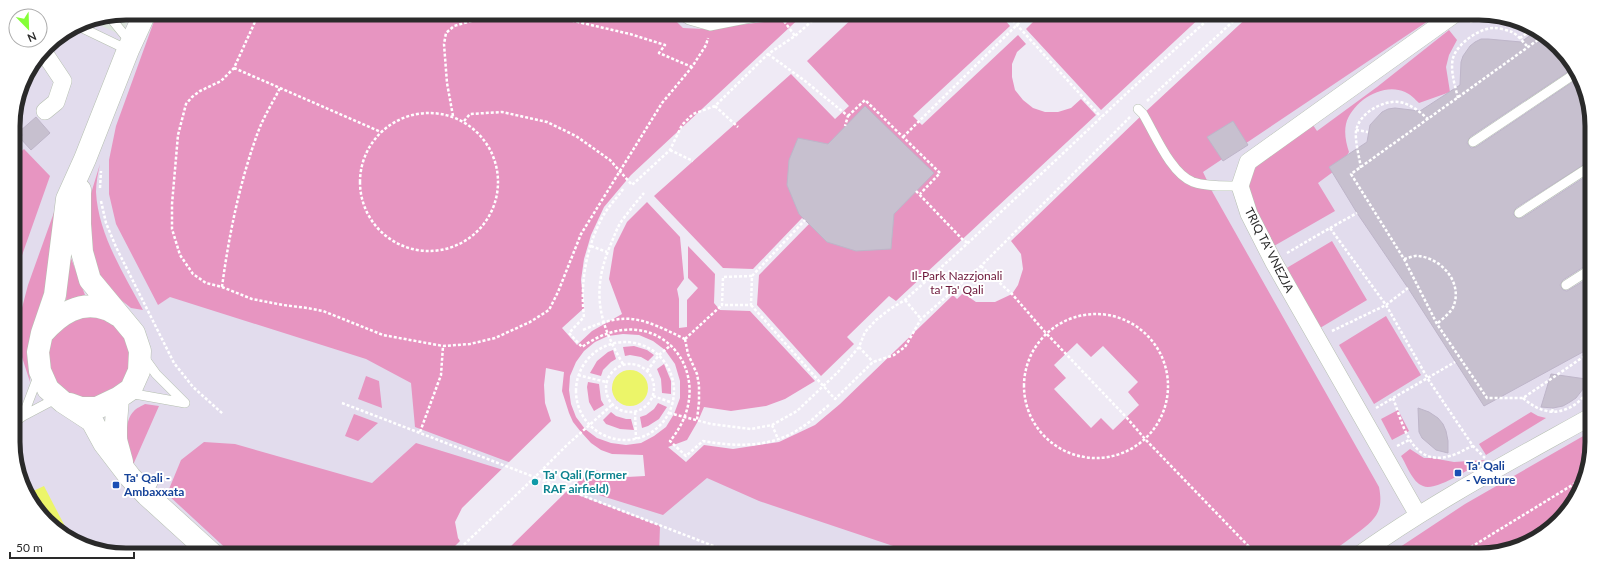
<svg xmlns="http://www.w3.org/2000/svg" width="1605" height="568" viewBox="0 0 1605 568" font-family="Lato,sans-serif">
  <style>
    .industrial { fill: #dde5dd }
    .green { fill: #e795c1 }
    .plaza { fill: #efeaf5; fill-rule: evenodd }
    .water { fill: #ecf569 }
    .building { fill: #c7c0cf; stroke: #beb5c9 }
    .lines { fill: none; stroke-linecap: round; stroke-linejoin: round }
    .service-casing { stroke: #b5bfb0; stroke-width: 10 }
    .minor-casing { stroke: #b5bfb0; stroke-width: 18 }
    .secondary-casing { stroke: #b5bfb0; stroke-width: 23 }
    .path { stroke: #fff; stroke-width: 2.5; stroke-dasharray: 3 2; stroke-linecap: butt }
    .service { stroke: #fff; stroke-width: 9 }
    .minor { stroke: #fff; stroke-width: 17 }
    .secondary { stroke: #fff; stroke-width: 22 }
    .transit-dot { fill: #1a4fb4; stroke: #fff; stroke-width: 1.5 }
    .culture-dot { fill: #0f9aa8; stroke: #fff; stroke-width: 1.5 }
    .labels { text-anchor: middle; stroke-width: 4; stroke-linejoin: round; paint-order: stroke }
    .street-label { font-size: 12px; fill: #2a2a2a; stroke: #fff }
    .park-label { font-size: 12px; fill: #6c1639; stroke: #fff }
    .transit-label { font-size: 12px; font-weight: bold; fill: #164399; stroke: #fff; text-anchor: start }
    .culture-label { font-size: 12px; font-weight: bold; fill: #0d838f; stroke: #fff; text-anchor: start }
    .rim { fill: none; stroke: #2a2a2a; stroke-width: 5 }
  </style>
  <rect width="100%" height="100%" fill="#e2dced"/>
  <!-- industrial -->
  <path class="industrial" d="M126,13H132L121,35L89,20Z"/>
  <!-- green -->
  <path class="green" d="M157,13H668L683,28L704,29L790,19L796,13H1440L1203,172L1213,193L1379,487C1384,512 1375,520 1356,534C1347,541 1337,548 1327,555H920L759,501L707,478L663,515L586,491L415,427L411,383L366,359L170,297L158,305L116,224L109,194V160L116,126Z
    M1449,30L1457,40L1449,55L1446,67L1450,92L1419,103C1415,99 1410,94 1405,92C1382,82 1352,102 1346,124C1344,133 1346,143 1349,152L1341,166L1318,183L1335,211L1274,246L1255,213L1249,189L1250,179L1253,171L1262,160L1313,125L1317,131L1377,87Z
    M24,149L50,176L14,278L13,159Z
    M100,164C98,173 96,183 96,192C98,234 124,274 143,310L131,308L105,287L88,257L89,200Z
    M62,190L51,295L29,351L30,382L21,354L18,323L28,285Z
    M1332,241L1367,300L1320,328L1285,269Z
    M68,250L85,295L66,301Z
    M99,314L124,329L133,357L123,384L97,398H84L71,394L60,386L52,375L48,349L52,336L71,317Z
    M1386,316L1421,375L1374,404L1339,345Z
    M366,376L379,381L382,408L358,399Z
    M145,404L159,406L133,465C129,450 121,424 134,411C136,408 142,406 145,404Z
    M1398,410L1409,431L1392,440L1381,419Z
    M1531,412L1538,416L1546,418L1486,455L1479,444Z
    M354,414L378,423L358,441L345,436Z
    M1592,431V442L1586,478L1548,532L1487,555H1388L1465,504Z
    M204,442L235,444L372,483L416,443L552,485L660,526L659,555H233L167,494L181,460Z
    M1410,449L1424,458H1432L1454,462L1485,460C1472,467 1436,492 1423,486C1412,482 1407,465 1401,456Z"/>
  <!-- plaza -->
  <path class="plaza" d="M805,13H858L807,61L849,106L835,119L791,74L654,196L723,268L753,269L802,218L809,224L759,275L757,305L821,376L854,344L847,337L889,296L896,301L1096,115L1081,99L1071,108L1058,112H1045L1033,108L1023,100L1015,90L1012,77V64L1017,52L1026,44L1018,35L922,125L913,116L1010,26L999,13H1010L1016,20L1023,13H1042L1026,29L1101,110L1205,13H1252L1143,114L1011,241L1021,254L1023,269L1018,285L1012,294L995,302H976L963,293L957,299L953,295L840,404L815,425L779,442L733,449L704,445L686,462L668,447L687,440L698,421L704,407L731,411L766,406L785,399L815,381L750,311L720,310L714,303L715,274L688,246V278L698,288L687,300V327L679,328V299L677,289L684,279L680,237L647,202L627,222L614,248L609,279L622,314L592,331L577,345L562,328L584,308L581,280L584,259L591,235L604,207L631,175Z
    M623,334L639,335L653,341L665,350L675,364L680,381V398L674,414L666,427L654,436L641,443L626,445L611,443L597,438L585,429L576,417L571,404L569,390L570,376L576,362L584,351L595,342L608,336ZM634,346L647,350L654,355L648,361L641,357L630,355L625,356L623,347ZM613,350L616,359L611,362L603,370L601,376L590,373L597,361L608,352ZM664,364L671,381V394L662,393L661,379L657,369ZM625,371L617,401L612,389L616,377ZM588,382L599,384L601,400L604,405L594,411L589,402L587,387ZM658,403L667,407L659,419L648,426L642,428L640,417L646,415L654,409ZM611,412L616,416L626,419H631L634,430L620,429L606,424L603,420Z
    M1077,343L1091,357L1103,346L1138,382L1128,392L1139,405L1113,430L1101,418L1091,428L1054,389L1066,378L1054,365Z
    M546,368L564,372L562,391L569,413L573,422L581,432L591,443L601,450L612,454L643,455L645,476L627,477L609,475L593,469L568,490L509,548L496,555H479L468,550L463,555H446L460,541L458,538L455,522L462,508L551,421L545,403L544,385Z"/>
  <!-- water -->
  <path class="water" d="M612 388a18 18 0 1 1 36 0a18 18 0 1 1-36 0Z
    M44,486L70,536L41,516L29,493Z"/>
  <!-- building -->
  <path class="building" d="M1535,32L1564,52L1572,69L1470,137L1467,143L1471,148L1476,147L1577,79L1591,111V160L1516,208L1513,214L1517,218H1522L1591,173V263L1588,264L1563,280L1560,285L1563,290L1567,291L1592,276V347L1484,406L1408,288L1357,213L1329,167L1367,142L1370,125L1382,112L1388,109L1395,108L1420,111L1460,85L1461,62L1463,56L1470,46L1475,42L1481,39H1488L1521,42Z
    M865,106L934,173L894,214L891,249L856,251L827,242L799,214L787,185L789,160L798,138L828,144Z
    M36,117L50,133L31,150L20,138L23,135L20,131Z
    M1233,121L1248,145L1223,161L1207,137Z
    M1551,374L1586,379L1583,389L1576,398L1570,402L1563,406L1553,408L1541,407Z
    M1418,408L1429,412L1438,418L1443,424L1446,431L1448,441V453L1436,450L1422,438L1419,432Z"/>
  <g class="lines">
    <!-- service casing -->
    <g class="service-casing">
      <path id="service" d="M678,13L689,20L710,26L777,13
        M109,16L131,43
        M76,25L128,50
        M1138,109L1143,114C1155,134 1171,174 1193,182C1208,187 1225,186 1240,186
        M1473,142L1573,75
        M1519,213L1591,166
        M1566,285L1591,269
        M143,356L156,374L185,403
        M129,393L185,403
        M23,416L39,374
        M15,422L23,416L57,398
        M147,495L154,481"/>
    </g>
    <!-- minor casing -->
    <g class="minor-casing">
      <path id="minor" d="M42,53L47,57L63,81L56,102L45,111
        M1418,515L1273,261L1249,214L1240,186L1248,162L1456,13
        M1359,555C1433,502 1513,460 1592,416"/>
    </g>
    <!-- secondary casing -->
    <g class="secondary-casing">
      <path id="secondary" d="M145,13L128,50L85,159L67,199L55,295L42,333L38,352L40,371L48,389L63,402L92,421L104,443L130,477L147,495L213,555
        M43,333C60,314 80,300 106,309C110,310 115,314 119,316
        M118,398L116,423V440L122,462
        M70,404L81,408H97L118,398L131,389L139,371L140,351L134,333L90,280L82,252L80,224V190"/>
    </g>
    <!-- path -->
    <path class="path" d="M259,13L234,68L221,81L200,91L192,97L186,104L178,135L172,204V229L180,255L193,274L206,283L222,287L252,299L283,305L307,308L323,311L383,335L443,346L470,344L495,338L530,322L549,310L558,292L581,234L662,103L692,67L706,45L708,38
      M512,13L565,19L630,34L665,45L659,53L692,67
      M1006,13L1101,117
      M1503,17L1517,24L1527,33L1520,38
      M784,21L795,36
      M1470,22L1481,17L1492,15
      M1542,37L1351,174L1404,259L1437,324L1487,398H1523L1592,351
      M768,54L805,81L848,116L845,126
      M234,68L381,132
      M1458,98C1455,86 1450,70 1453,58C1457,44 1479,28 1494,28C1499,28 1507,30 1512,32C1518,35 1523,42 1528,47
      M1147,101L1242,13
      M715,106L738,127
      M360 182a69 69 0 1 1 138 0a69 69 0 1 1-138 0Z
      M453,116L447,83L444,44L446,33L454,26L499,13
      M848,116L865,100L940,173L920,194
      M464,121L470,114L502,112L547,122L576,136L610,160L632,185L670,150L682,125L693,114L715,106L768,54L795,36L821,13
      M1356,130L1368,132
      M903,137L1029,13
      M670,150L693,161
      M1361,168C1359,156 1355,142 1356,131C1359,113 1383,100 1399,102C1411,104 1420,112 1428,119
      M100,188L101,171
      M623,189C617,198 608,207 603,216C586,247 580,283 584,317L569,333L582,347C657,293 724,376 670,441L686,456L703,441C737,447 773,448 802,427C812,421 820,412 829,405
      M916,191L963,240L968,243
      M101,201L106,223L116,247L174,363L193,387L223,414
      M1330,228L1357,213
      M591,246L607,252
      M1287,253L1330,228L1386,305L1428,379L1473,446L1485,458
      M1404,259C1409,258 1415,255 1419,256C1442,259 1462,282 1454,305C1452,312 1442,319 1437,324
      M981,266L1012,294L1045,332L1127,418L1145,439L1257,555
      M752,276L723,277L722,305H751L752,276L805,220
      M222,287C229,234 240,181 258,132C264,116 273,102 280,88
      M905,300L921,319
      M751,305L835,399L873,362L894,355L905,347L921,319L981,266L1130,117
      M1024 386a72 72 0 1 1 144 0a72 72 0 1 1-144 0Z
      M583,330C629,310 643,319 685,339
      M1332,331L1386,305L1408,288
      M685,339L688,354L697,374L699,385V402L697,420
      M685,339L722,305
      M576 391a49 49 0 1 1 98 0a49 49 0 1 1-98 0Z
      M859,347L873,362
      M606 388a24 24 0 1 1 48 0a24 24 0 1 1-48 0Z
      M623,364C599,323 591,292 610,246C614,237 617,227 623,219C630,210 637,201 644,193
      M647,371L659,355L671,345
      M578,375L606,382
      M653,396L673,403
      M1393,398C1403,424 1411,467 1450,456C1458,454 1465,449 1473,446
      M1523,398C1530,404 1537,409 1547,411C1563,415 1585,402 1589,386C1591,377 1587,365 1585,355
      M342,403L737,555
      M1376,408L1455,362
      M635,412L636,439
      M1552,412L1553,408
      M669,413L711,424L751,429L772,425L797,411L838,372L859,347L865,332L876,320L890,309L905,300L968,243L1128,92L1215,13
      M772,425L778,439
      M420,432L441,375L443,346
      M1397,446L1409,440
      M453,555L535,477L568,444L612,405
      M1458,555L1587,476"/>
    <!-- service -->
    <use href="#service" class="service"/>
    <!-- minor -->
    <use href="#minor" class="minor"/>
    <!-- secondary -->
    <use href="#secondary" class="secondary"/>
  </g>
  <!-- markers -->
  <g class="transit-dot">
    <rect x="1454" y="469" width="8" height="8" rx="2"/>
    <rect x="112" y="481" width="8" height="8" rx="2"/>
  </g>
  <circle class="culture-dot" cx="535" cy="482" r="4"/>
  <g class="labels">
    <!-- street labels -->
    <g class="street-label">
      <text transform="translate(1269 250) rotate(63)" y="4">TRIQ TA' VNEZJA</text>
    </g>
    <!-- park labels -->
    <g class="park-label">
      <text x="957" y="280">Il-Park Nazzjonali<tspan x="957" dy="14">ta' Ta' Qali</tspan></text>
    </g>
    <!-- transit labels -->
    <g class="transit-label">
      <text x="1466" y="470">Ta' Qali<tspan x="1466" dy="14">- Venture</tspan></text>
      <text x="124" y="482">Ta' Qali -<tspan x="124" dy="14">Ambaxxata</tspan></text>
    </g>
    <!-- culture labels -->
    <g class="culture-label">
      <text x="543" y="479">Ta' Qali (Former<tspan x="543" dy="14">RAF airfield)</tspan></text>
    </g>
  </g>
  <!-- crop -->
  <path d="M0 0H1605V568H0ZM126 20H1479A106 106 0 0 1 1585 126V442A106 106 0 0 1 1479 548H126A106 106 0 0 1 20 442V126A106 106 0 0 1 126 20Z" fill="#fff" fill-rule="evenodd"/>
  <path class="rim" d="M126 20H1479A106 106 0 0 1 1585 126V442A106 106 0 0 1 1479 548H126A106 106 0 0 1 20 442V126A106 106 0 0 1 126 20Z"/>
  <!-- north arrow -->
  <g transform="translate(28 28) rotate(157)"><circle r="19" fill="#ffffff" stroke="#aaaaaa"/>
  <path d="M0-3L7 15L0 10L-7 15Z" fill="#85ff37"/>
  <text y="-6" font-size="11" font-weight="bold" text-anchor="middle" fill="#2a2a2a">N</text>
  </g>
  <!-- scale -->
  <path d="M10 552v6h124v-6" fill="none" stroke="#2a2a2a" stroke-width="2"/>
  <text x="16" y="552" font-size="12" fill="#2a2a2a" stroke="#ffffff" stroke-width="3" paint-order="stroke">50 m</text>
</svg>
